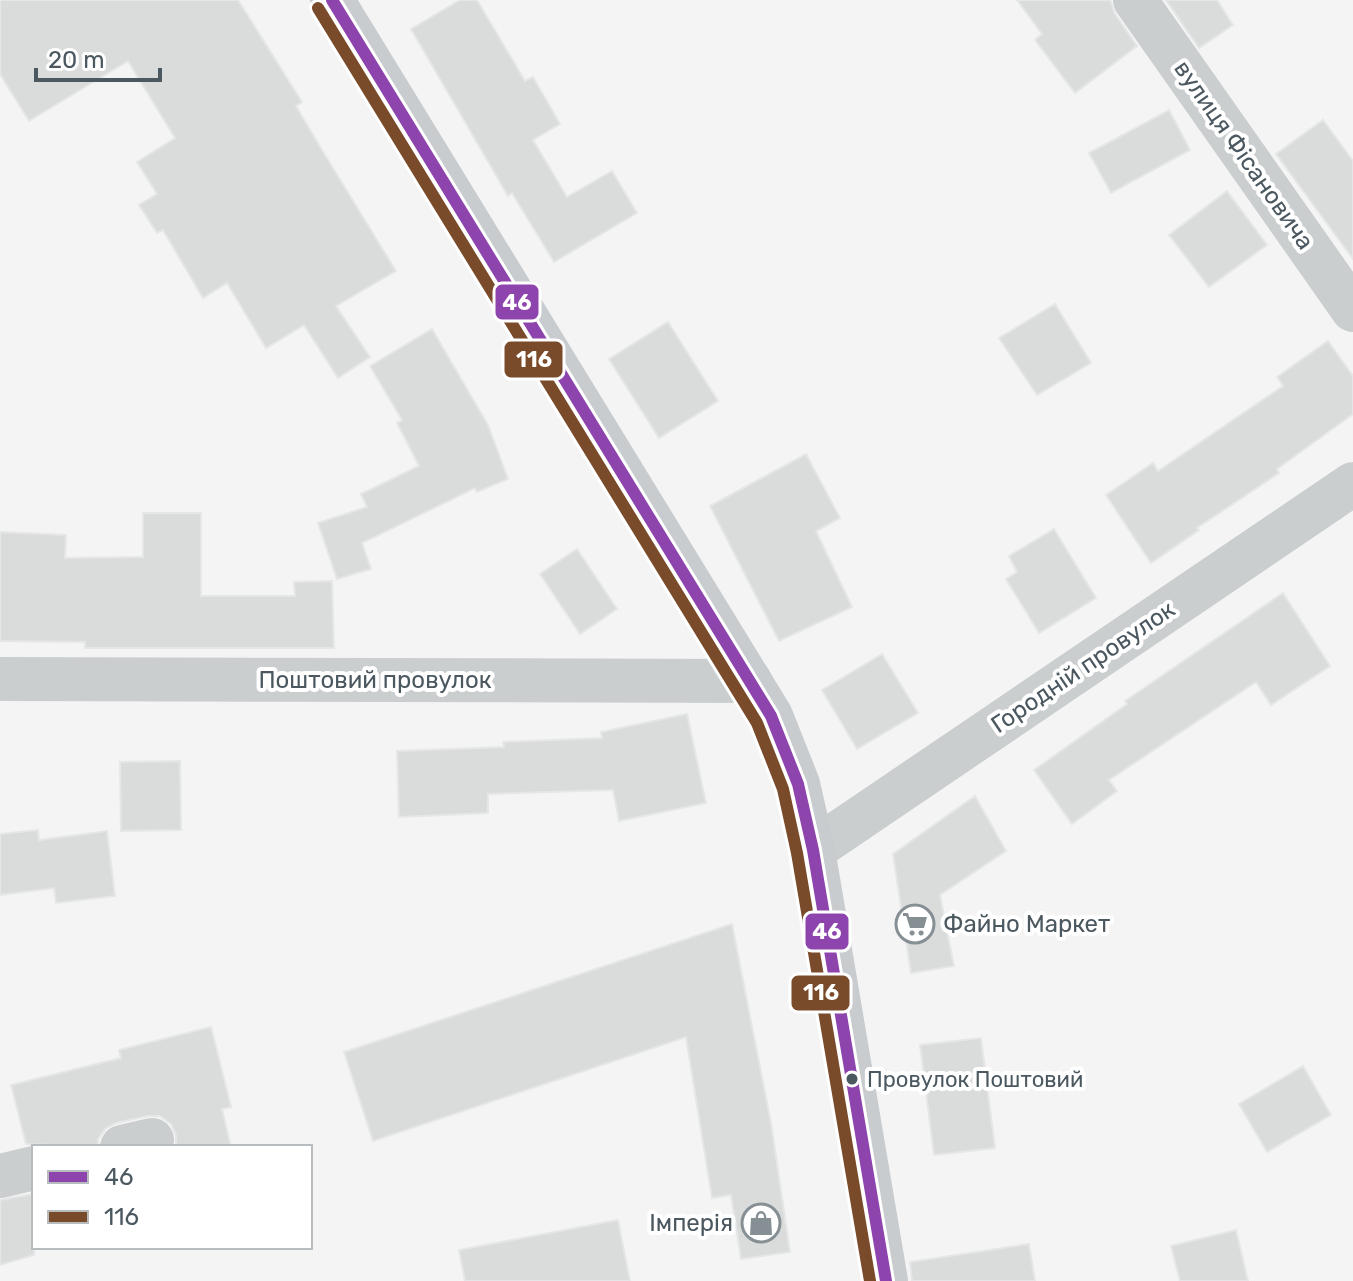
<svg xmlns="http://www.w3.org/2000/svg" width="1353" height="1281" viewBox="0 0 1353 1281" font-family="Rubik,sans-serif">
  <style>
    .building { fill: #dadcdc; stroke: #e5e6e7; stroke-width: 2 }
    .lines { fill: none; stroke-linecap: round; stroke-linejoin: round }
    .minor { stroke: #cbcecf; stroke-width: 44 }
    .primary { stroke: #c9cccf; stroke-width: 44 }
    .bus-1-casing { stroke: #fff; stroke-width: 18 }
    .bus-2-casing { stroke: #fff; stroke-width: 18 }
    .bus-1 { stroke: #8e44ad; stroke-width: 12 }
    .bus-2 { stroke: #7a4b2a; stroke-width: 12 }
    .bus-dot { fill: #4b5860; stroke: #fff; stroke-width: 3 }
    .labels { text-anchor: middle; stroke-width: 8; stroke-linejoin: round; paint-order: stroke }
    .bus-label { font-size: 22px; fill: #4b5860; stroke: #fff; text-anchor: start }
    .street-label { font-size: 24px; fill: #4b5860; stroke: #fff }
    .poi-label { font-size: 24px; fill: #4b5860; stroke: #fff; text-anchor: start }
    .line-badge { stroke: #fff; stroke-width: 3 }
    .badge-label { font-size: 22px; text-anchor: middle; font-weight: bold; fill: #fff }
  </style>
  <rect width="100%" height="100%" fill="#f4f4f4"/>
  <!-- building -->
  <path class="building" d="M0,0H238L302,102L296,106L322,150L396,271L336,306L370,357L338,378L304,325L266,348L227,283L203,298L163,230L157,233L139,205L157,194L137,162L175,138L128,61L29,121L0,74Z
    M460,0H477L525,81L533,77L560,124L533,140L567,197L612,171L637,213L554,262L512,193L508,196L411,29Z
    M1017,0H1110L1115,14L1137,46L1075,93L1035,40L1042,34Z
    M1166,0H1217L1233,25L1199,48Z
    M1169,110L1190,150L1111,193L1089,153Z
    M1323,120L1353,161V259L1276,154Z
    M1227,191L1267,245L1209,287L1169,235Z
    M1055,304L1091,363L1037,395L999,338Z
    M668,322L718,401L659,438L609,359Z
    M432,329L488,425L508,479L477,492L475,488L362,543L371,569L337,579L318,523L367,507L361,494L419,466L397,423L402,420L370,366Z
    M1328,341L1353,376V414L1277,469L1279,473L1197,528L1199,530L1151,563L1106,495L1153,463L1158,471L1283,386L1277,377Z
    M806,454L840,518L816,531L852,607L779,641L710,506Z
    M143,513H201V596H295L294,582L332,581L334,648H85V642L0,641V532L66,535L65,558L143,557Z
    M1054,529L1096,598L1039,633L1006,579L1017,572L1009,556Z
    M577,549L617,609L580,634L540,574Z
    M1283,593L1330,666L1271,705L1256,682L1109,780L1117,791L1072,824L1034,770L1127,704L1125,701Z
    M882,654L918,713L857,749L822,690Z
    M687,714L706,803L619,821L613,790L488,794V813L399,817L397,751L504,747L503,742L602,738L601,732Z
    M180,761L181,830L121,831L120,762Z
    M975,796L1006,851L940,895L954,966L911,973L893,854Z
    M38,830L39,840L107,831L115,896L56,903L54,888L0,895V834Z
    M732,924L771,1123L790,1252L741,1259L731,1195L712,1198L686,1037L373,1141L344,1052Z
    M211,1027L231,1107L222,1109L231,1147H176V1135L171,1124L160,1116H147L116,1123L106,1128L98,1139V1147L26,1144L11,1085L121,1058L119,1050Z
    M981,1038L995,1148L934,1155L920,1045Z
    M1303,1066L1331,1115L1267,1152L1239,1104Z
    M34,1194V1255L0,1265V1200Z
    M618,1220L630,1281H465L459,1250Z
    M1236,1230L1248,1281H1180L1171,1246Z
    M1029,1244L1035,1281H912L910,1262Z"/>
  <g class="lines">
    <!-- minor -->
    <path class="minor" d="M1135,0L1353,310
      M0,679L750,681
      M813,850L1353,484
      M122,1147L152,1140
      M0,1176L34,1168"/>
    <!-- primary -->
    <path class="primary" d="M332,0L771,716L798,784L813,850L886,1281"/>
    <!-- bus-1 casing -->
    <g class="bus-1-casing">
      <path id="bus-1" d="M332,0L771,716L798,784L813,850L886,1281"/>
    </g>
    <!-- bus-2 casing -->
    <g class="bus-2-casing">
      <path id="bus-2" d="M318,8L757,723L783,789L797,853L870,1281"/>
    </g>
    <!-- bus-1 -->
    <use href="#bus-1" class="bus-1"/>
    <!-- bus-2 -->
    <use href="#bus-2" class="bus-2"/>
  </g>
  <!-- icons -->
  <defs>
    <g id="supermarket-ring" transform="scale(2)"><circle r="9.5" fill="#fff" stroke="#868f94" stroke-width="1.5"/><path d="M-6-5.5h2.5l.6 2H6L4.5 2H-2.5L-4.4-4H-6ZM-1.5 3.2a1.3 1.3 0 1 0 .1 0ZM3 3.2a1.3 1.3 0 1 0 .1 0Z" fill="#868f94"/></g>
    <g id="shop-ring" transform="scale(2)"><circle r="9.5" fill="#fff" stroke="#868f94" stroke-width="1.5"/><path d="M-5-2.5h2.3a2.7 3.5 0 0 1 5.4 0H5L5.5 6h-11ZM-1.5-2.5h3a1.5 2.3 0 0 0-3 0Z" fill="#868f94"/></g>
  </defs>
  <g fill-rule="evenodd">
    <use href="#supermarket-ring" x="915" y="924"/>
    <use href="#shop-ring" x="761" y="1223"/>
  </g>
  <!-- markers -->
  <circle class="bus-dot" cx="852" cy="1079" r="7"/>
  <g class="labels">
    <!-- bus labels -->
    <g class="bus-label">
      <text x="867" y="1087">Провулок Поштовий</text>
    </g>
    <!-- street labels -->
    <g class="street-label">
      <text transform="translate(1244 155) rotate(55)" y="8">вулиця Фісановича</text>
      <text transform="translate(1083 667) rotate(-34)" y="8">Городній провулок</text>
      <text x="375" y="688">Поштовий провулок</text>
    </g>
    <!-- poi labels -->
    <g class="poi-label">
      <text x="943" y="932">Файно Маркет</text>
      <text x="733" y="1231" text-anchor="end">Імперія</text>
    </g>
  </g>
  <g class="line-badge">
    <rect x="494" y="283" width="46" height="38" rx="8" fill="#8e44ad"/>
    <rect x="503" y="340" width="61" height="39" rx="8" fill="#7a4b2a"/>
    <rect x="804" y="912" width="46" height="39" rx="8" fill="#8e44ad"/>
    <rect x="790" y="974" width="61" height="38" rx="8" fill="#7a4b2a"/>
  </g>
  <g class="badge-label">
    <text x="517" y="310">46</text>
    <text x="534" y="367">116</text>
    <text x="827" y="939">46</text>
    <text x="821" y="1000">116</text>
  </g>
  <!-- legend -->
  <rect x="32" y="1145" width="280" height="104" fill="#ffffff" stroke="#b7bcbf" stroke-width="2"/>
  <rect x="48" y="1171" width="40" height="12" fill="#8e44ad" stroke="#b7bcbf" stroke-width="2"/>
  <text x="104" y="1185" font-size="24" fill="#4b5860">46</text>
  <rect x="48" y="1211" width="40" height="12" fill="#7a4b2a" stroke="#b7bcbf" stroke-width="2"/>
  <text x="104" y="1225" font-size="24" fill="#4b5860">116</text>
  <!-- scale -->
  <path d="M36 68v12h124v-12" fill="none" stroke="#4b5860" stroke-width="4"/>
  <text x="48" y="68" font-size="24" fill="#4b5860" stroke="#ffffff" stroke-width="6" paint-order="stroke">20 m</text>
</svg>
